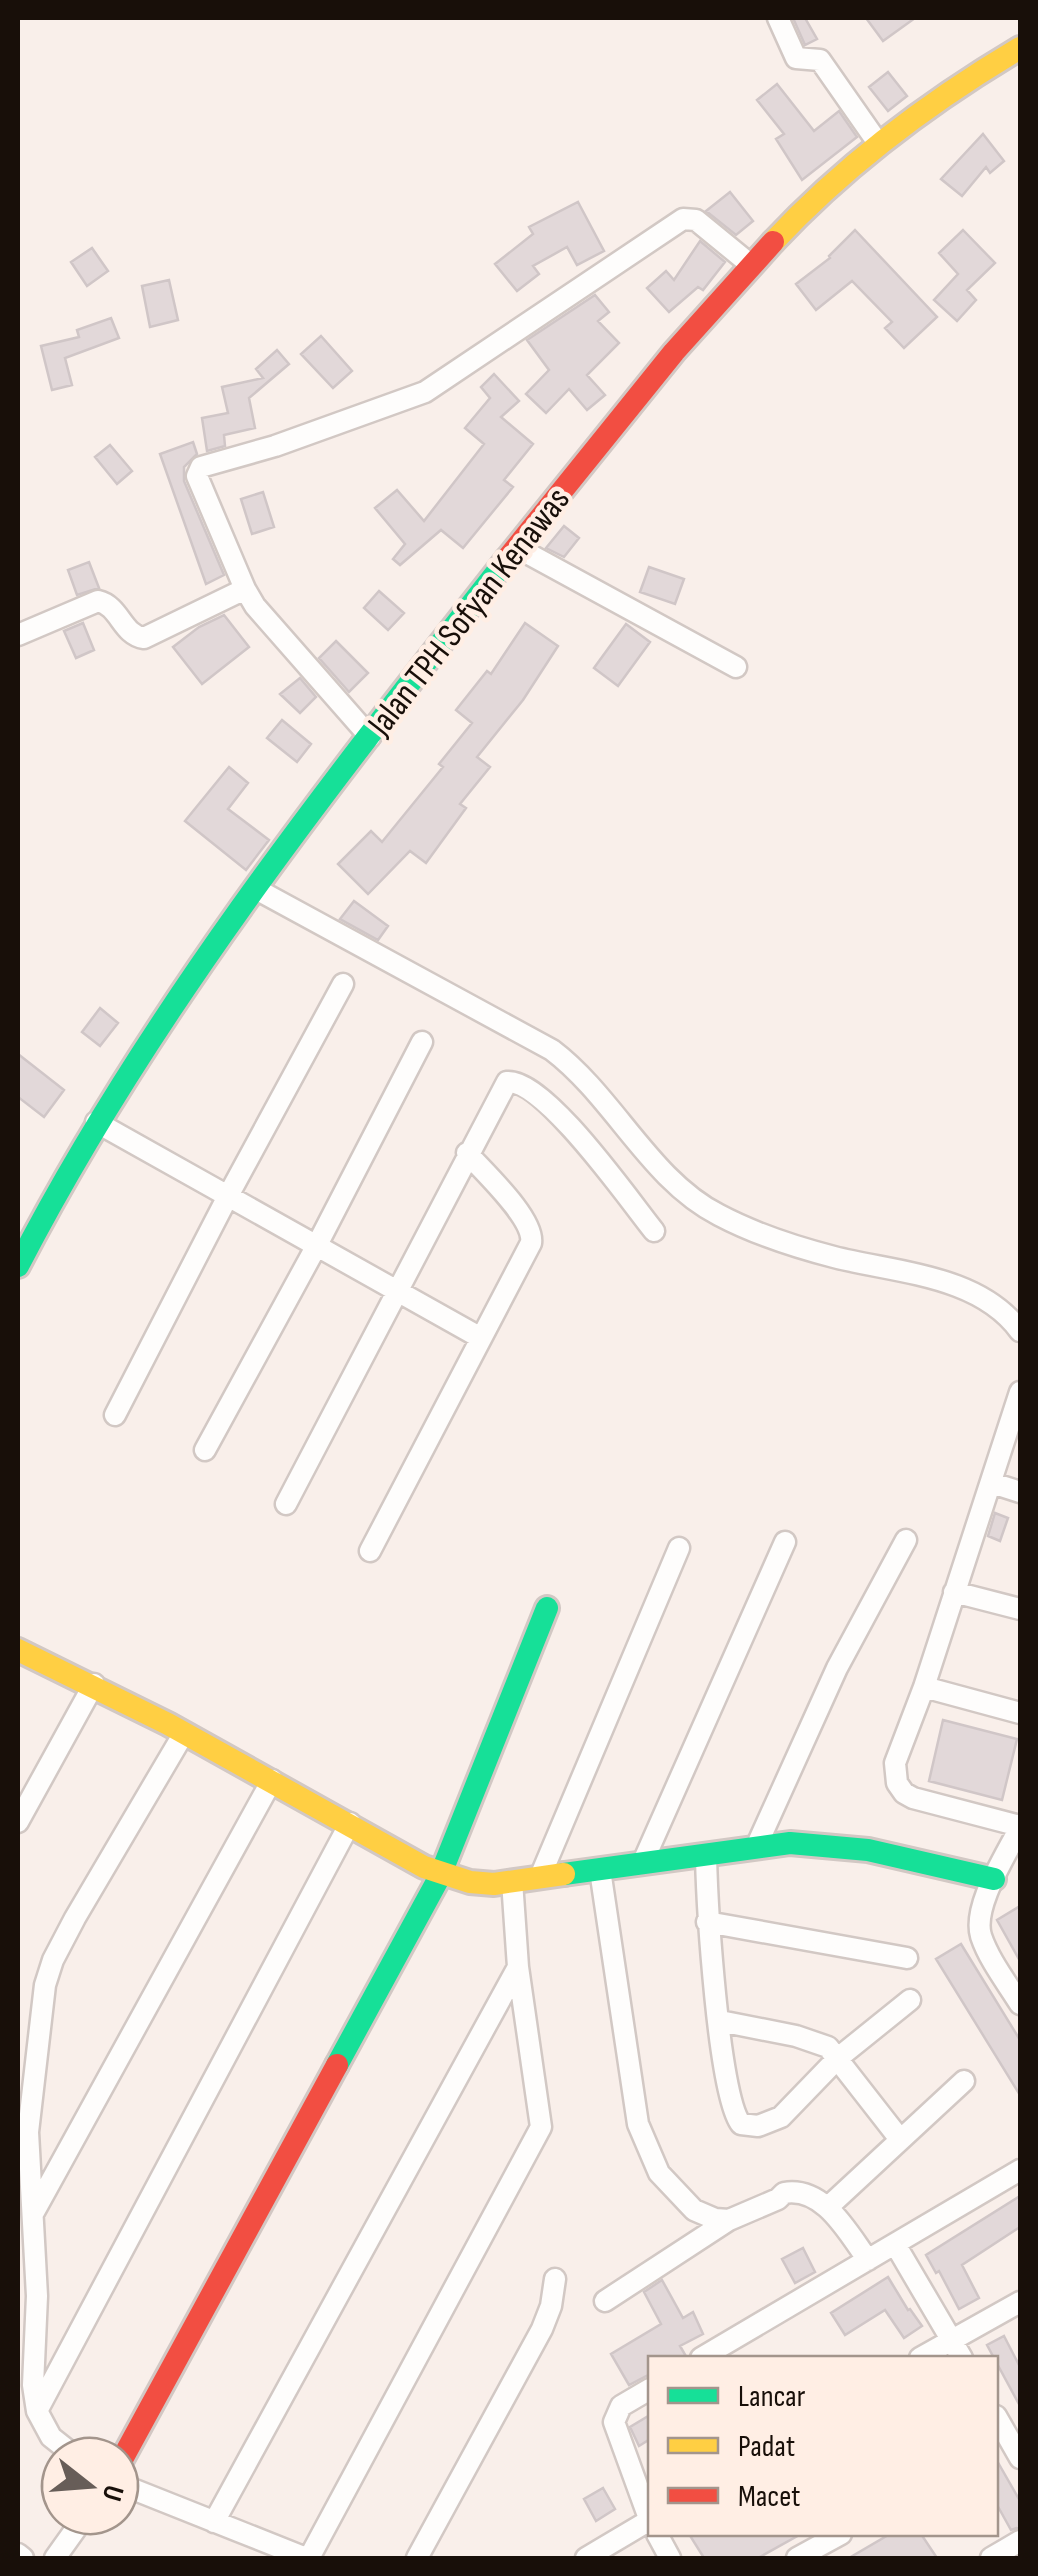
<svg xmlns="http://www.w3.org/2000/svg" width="1038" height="2576" viewBox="0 0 1038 2576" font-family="'Sofia Sans Condensed',sans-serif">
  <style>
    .building { fill: #e2d8d9; stroke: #d0c6c7; stroke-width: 2.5 }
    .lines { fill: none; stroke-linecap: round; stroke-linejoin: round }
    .street-casing { stroke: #d2c8c4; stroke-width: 25 }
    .fast-casing { stroke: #d2c8c4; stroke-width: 28 }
    .slow-casing { stroke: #d2c8c4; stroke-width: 28 }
    .jam-casing { stroke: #d2c8c4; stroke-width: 28 }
    .street { stroke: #fefdfc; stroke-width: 20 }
    .fast { stroke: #16e098; stroke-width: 22 }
    .slow { stroke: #ffcf43; stroke-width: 22 }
    .jam { stroke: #f24e42; stroke-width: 22 }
    .labels { text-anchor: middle; stroke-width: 9; stroke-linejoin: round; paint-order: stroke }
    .street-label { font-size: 35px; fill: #180f09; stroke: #ffeee4 }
  </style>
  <rect width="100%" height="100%" fill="#f9efea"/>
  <!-- building -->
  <path class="building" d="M793,18H805L817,39L805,45Z
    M866,18H915L883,41Z
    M888,72L907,96L888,111L869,87Z
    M777,84L814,131L839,111L857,137L802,180L776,139L784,134L757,100Z
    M983,134L1004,161L990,173L986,167L962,196L941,179Z
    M730,192L753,221L736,235L706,211Z
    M578,202L604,251L577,265L567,247L533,266L539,274L517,291L495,264L533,234L529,227Z
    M855,230L937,317L904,348L885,328L892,322L852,281L816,310L796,284L830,258L829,256Z
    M963,230L995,263L967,290L976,300L957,321L934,300L958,274L939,253Z
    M700,241L725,262L703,290L698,287L669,312L647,288L666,271L674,280Z
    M92,248L108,271L87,286L71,262Z
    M169,280L178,320L150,327L142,286Z
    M595,295L609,312L598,321L619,343L587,375L605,395L587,410L569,389L546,413L526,394L549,370L527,340Z
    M111,318L119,338L65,358L72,385L52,390L41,346L79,337L77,330Z
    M321,336L352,371L333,388L301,354Z
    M277,350L289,364L249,398L255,428L224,435L225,446L207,451L202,418L228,413L222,387L263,378L256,369Z
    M494,374L519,401L501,417L533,444L504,480L513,487L463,548L441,530L400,565L393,559L405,544L375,508L397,490L424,521L484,444L465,428L490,398L481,387Z
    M193,442L197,454L184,467V481L224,575L206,584L160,454Z
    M110,445L132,471L117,484L95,457Z
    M263,492L274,527L252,534L241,499Z
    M564,526L579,538L564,557L546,548Z
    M89,562L99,588L77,595L68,570Z
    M649,567L684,579L675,604L640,592Z
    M379,591L404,613L388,630L364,608Z
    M224,615L249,647L202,684L173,647L199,627Z
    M83,623L94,650L76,658L64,631Z
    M525,623L558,646L523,700L477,757L490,767L460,804L466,808L426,863L410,851L368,894L338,864L371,831L382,842L443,767L439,764L472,723L456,710L487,671L491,674Z
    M626,624L650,642L618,686L594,668Z
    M336,641L368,673L349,692L319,658Z
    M300,678L316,697L300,713L280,694Z
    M282,720L311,744L297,762L267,738Z
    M229,767L248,783L228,809L269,840L246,870L185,821Z
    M354,901L388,926L378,940L340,919Z
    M100,1008L118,1023L100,1046L82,1032Z
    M18,1054L64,1090L44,1117L18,1097Z
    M995,1513L1008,1518L1000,1541L988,1536Z
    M943,1720L1017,1739L1002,1800L929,1781Z
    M1020,1906V1961L997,1920Z
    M961,1944L1020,2040V2095L936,1959Z
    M1020,2196V2227L962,2265L979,2298L959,2309L939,2271L936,2273L926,2255Z
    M803,2248L815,2272L795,2283L782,2259Z
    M888,2277L908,2310L910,2309L922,2326L904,2338L885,2310L845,2335L831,2313Z
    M662,2280L683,2318L693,2312L703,2334L680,2346L687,2358H650V2374L629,2385L611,2354L661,2324L644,2292Z
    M1004,2336L1020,2367V2406L987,2345Z
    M650,2415V2439L639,2446L630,2427Z
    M996,2459L1020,2501V2527L1011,2530L996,2503Z
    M603,2488L615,2509L596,2521L584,2499Z
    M689,2534H801L758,2558H704Z
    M890,2534H921L937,2558H849Z"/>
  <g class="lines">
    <!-- street casing -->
    <g class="street-casing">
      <path id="street" d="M778,18L796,58L820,60L878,143
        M516,547L736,667
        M245,589L197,476L201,467L275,446L425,392L683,219L696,220L751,265
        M18,635L98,601C120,606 122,635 144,638L245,589L255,606L370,737
        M256,889L552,1050C614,1097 650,1180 719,1215C755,1234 795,1247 834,1257C897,1273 979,1275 1020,1331
        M96,1122L481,1338
        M1020,1392L924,1687L895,1763L897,1783L904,1793L913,1798L1020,1826
        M115,1415L228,1196L343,984
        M205,1450L317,1245L422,1042
        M992,1483L1020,1492
        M286,1504L507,1082C544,1078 629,1200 654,1231
        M370,1551L531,1243C535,1219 484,1172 467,1153
        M954,1592L1020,1609
        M924,1687L1020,1713
        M18,1822L94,1684
        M1020,1827C1007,1854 972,1906 981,1936C989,1960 1007,1983 1020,2004
        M756,1847L837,1668L906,1540
        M706,1856C707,1900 718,2096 741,2124L758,2126L781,2117L838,2058L910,2000
        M642,1864L785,1542
        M600,1870L638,2124L659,2173L694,2210L715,2219L729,2220L778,2199L784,2193C824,2186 848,2233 868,2260
        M540,1877L679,1548
        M707,1922L907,1958
        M720,2021L796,2036L828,2047L899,2138
        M828,2207L964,2081
        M34,2212L272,1780
        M895,2244L962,2358
        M605,2301L729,2220
        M701,2358L1020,2170
        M920,2358L1020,2302
        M650,2389L621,2406L614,2422L650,2521
        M37,2411L350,1823
        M996,2416L1020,2458
        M75,2456L51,2437L37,2411L33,2385L37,2296L28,2132L45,1985L53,1960L75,1918L184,1733
        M120,2484L306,2558
        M214,2522L518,1967
        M657,2534L670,2558
        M18,2554L23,2558
        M55,2558L85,2516
        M309,2558L541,2127L518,1967L512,1881
        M417,2558L542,2329L551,2306L555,2279
        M586,2558L650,2520
        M797,2558L841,2534
        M991,2558L1020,2541"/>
    </g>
    <!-- fast casing -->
    <g class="fast-casing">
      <path id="fast" d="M18,1266C150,1011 330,784 507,559
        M564,1874L790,1843L868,1850L994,1879
        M337,2065L440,1876L547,1608"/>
    </g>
    <!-- slow casing -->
    <g class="slow-casing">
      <path id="slow" d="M773,242C846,164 929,102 1020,48
        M18,1650L168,1724L424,1867L470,1882L494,1884L564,1874"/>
    </g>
    <!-- jam casing -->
    <g class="jam-casing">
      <path id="jam" d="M507,559L674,352L773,242
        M120,2463L337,2065"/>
    </g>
    <!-- street -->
    <use href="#street" class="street"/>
    <!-- fast -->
    <use href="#fast" class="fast"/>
    <!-- slow -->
    <use href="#slow" class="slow"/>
    <!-- jam -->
    <use href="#jam" class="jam"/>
  </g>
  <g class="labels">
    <!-- street labels -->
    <g class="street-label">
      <text transform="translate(468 611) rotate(-52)" y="12">Jalan TPH Sofyan Kenawas</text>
    </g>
  </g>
  <!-- border -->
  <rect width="1038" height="2576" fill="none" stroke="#180f09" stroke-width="40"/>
  <!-- legend -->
  <rect x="648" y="2356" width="350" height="180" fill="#ffeee4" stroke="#a3958c" stroke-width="2.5"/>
  <rect x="668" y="2388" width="50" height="15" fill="#16e098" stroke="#a3958c" stroke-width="2.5"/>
  <text x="738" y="2406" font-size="30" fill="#180f09">Lancar</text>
  <rect x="668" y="2438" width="50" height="15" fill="#ffcf43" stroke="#a3958c" stroke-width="2.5"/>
  <text x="738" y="2456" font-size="30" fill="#180f09">Padat</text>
  <rect x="668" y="2488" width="50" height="15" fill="#f24e42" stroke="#a3958c" stroke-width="2.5"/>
  <text x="738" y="2506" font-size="30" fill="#180f09">Macet</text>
  <!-- north arrow -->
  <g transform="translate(90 2486) rotate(107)"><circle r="48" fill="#ffeee4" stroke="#a3958c" stroke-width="2.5"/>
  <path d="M0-8L18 38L0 25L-18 38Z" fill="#675d58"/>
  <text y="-15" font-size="28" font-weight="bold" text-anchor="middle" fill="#180f09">U</text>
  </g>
</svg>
